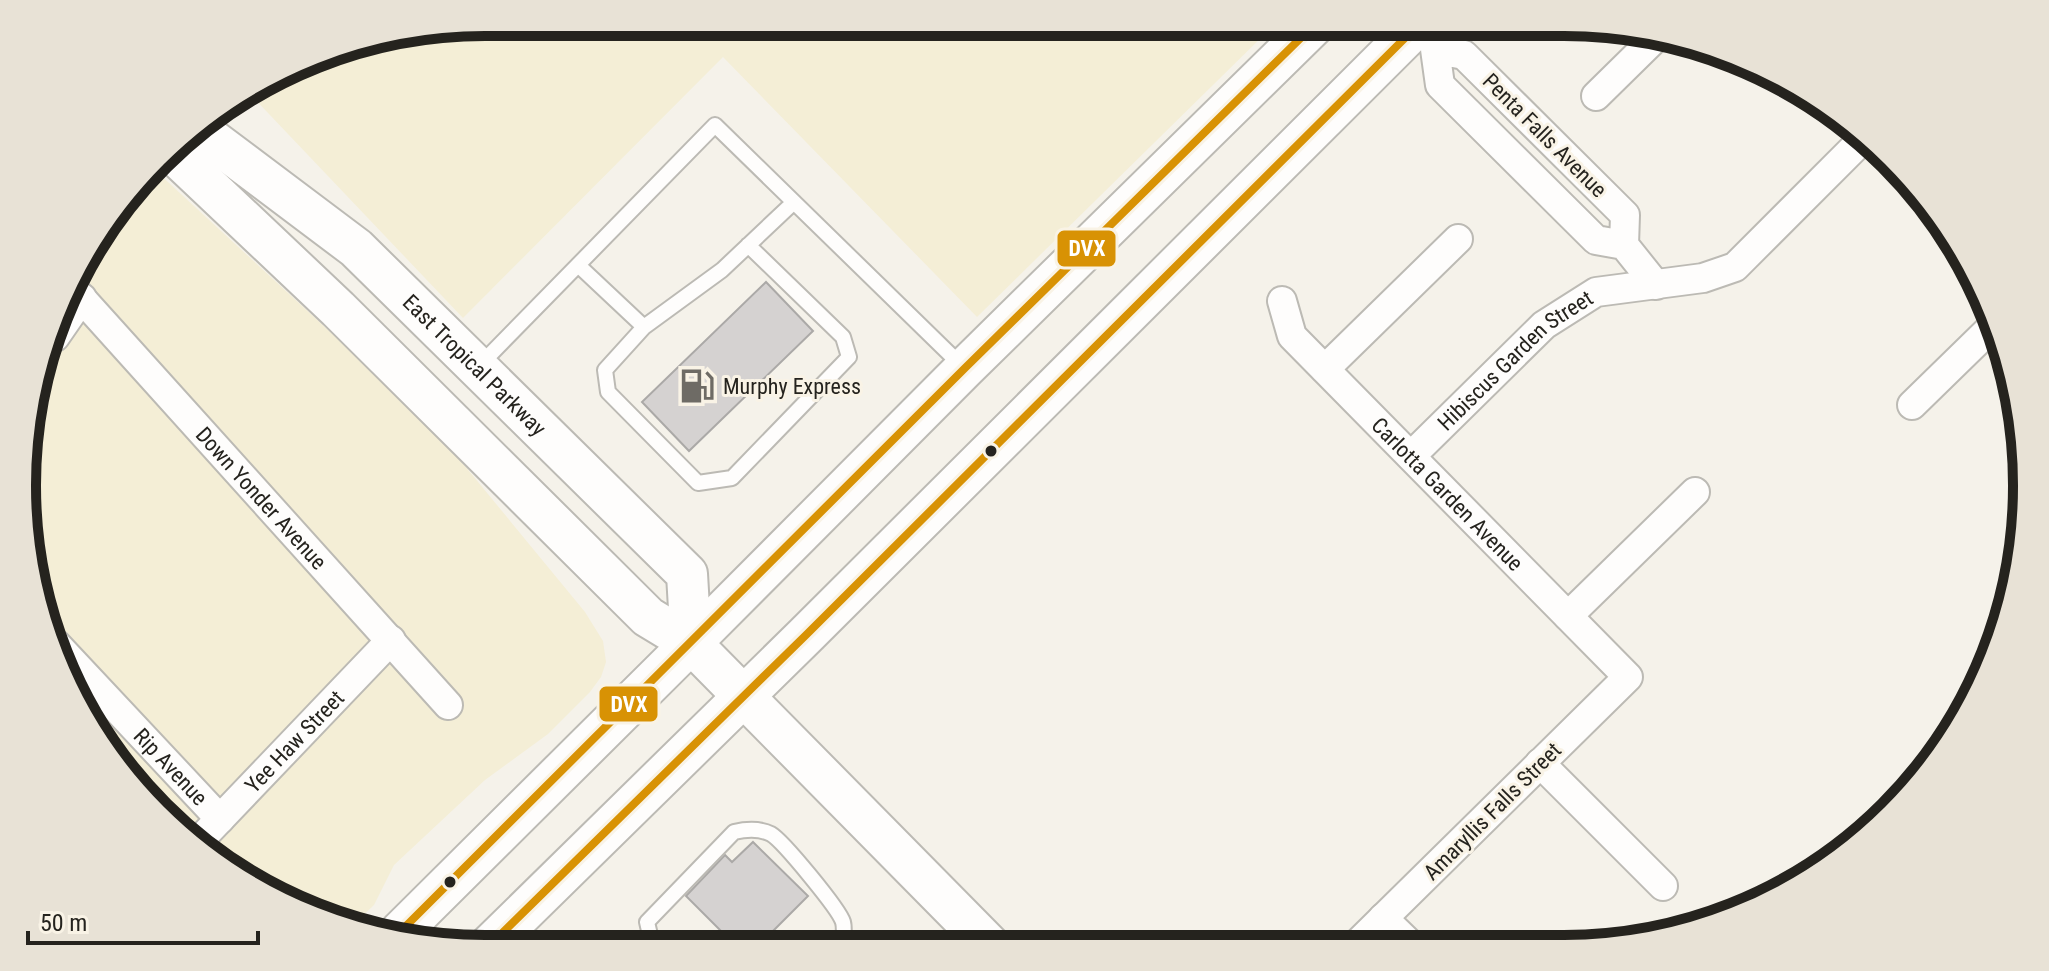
<svg xmlns="http://www.w3.org/2000/svg" width="2049" height="971" viewBox="0 0 2049 971" font-family="'Roboto Condensed',sans-serif">
  <style>
    .sand { fill: #f4eed6 }
    .building { fill: #d5d2d1; stroke: #aba9a7; stroke-width: 2 }
    .lines { fill: none; stroke-linecap: round; stroke-linejoin: round }
    .lane-casing { stroke: #bcbab4; stroke-width: 18 }
    .street-casing { stroke: #bcbab4; stroke-width: 32 }
    .secondary-casing { stroke: #bcbab4; stroke-width: 44 }
    .lane { stroke: #fefdfc; stroke-width: 14 }
    .street { stroke: #fefdfc; stroke-width: 28 }
    .secondary { stroke: #fefdfc; stroke-width: 40 }
    .bus-1-casing { stroke: #f9f3e6; stroke-width: 14 }
    .bus-1 { stroke: #d89204; stroke-width: 8 }
    .bus-dot { fill: #25231e; stroke: #f9f3e6; stroke-width: 3 }
    .labels { text-anchor: middle; stroke-width: 6; stroke-linejoin: round; paint-order: stroke }
    .street-label { font-size: 22px; fill: #25231e; stroke: #f9f3e6 }
    .poi-label { font-size: 22px; fill: #25231e; stroke: #f9f3e6; text-anchor: start }
    .rim { fill: none; stroke: #25231e; stroke-width: 10 }
    .line-badge { stroke: #f9f3e6; stroke-width: 3 }
    .badge-label { font-size: 22px; text-anchor: middle; font-weight: bold; fill: #fff }
  </style>
  <rect width="100%" height="100%" fill="#f5f2ea"/>
  <!-- sand -->
  <path class="sand" d="M486,22H1277L977,317L723,57L463,318L249,93L336,47Z
    M155,170L432,426L585,612L603,641L606,662L601,677L590,692L548,734L485,780L394,865L374,905L355,923L308,914L180,834L70,691L26,546L31,395L100,228Z"/>
  <!-- building -->
  <path class="building" d="M766,282L813,331L689,451L642,402Z
    M753,842L808,896L756,948H738L686,896L725,855L732,862Z"/>
  <g class="lines">
    <!-- lane casing -->
    <g class="lane-casing">
      <path id="lane" d="M578,265L644,327L722,270L794,202
        M644,327L605,370L608,392L698,483L732,478L849,357L843,337L748,245
        M478,367L715,125L964,368
        M653,948L647,922L734,832C747,829 759,828 771,834C783,841 839,909 843,922C845,929 843,940 843,948"/>
    </g>
    <!-- street casing -->
    <g class="street-casing">
      <g id="street">
        <path d="M1596,96L1653,40"/>
        <path d="M1624,245L1625,215L1464,55L1435,49L1440,85L1596,240L1624,245L1656,285"/>
        <path id="s1" d="M74,290L448,705"/>
        <path id="s2" d="M1282,301L1292,336L1628,677L1355,946"/>
        <path d="M55,337L82,298"/>
        <path d="M1325,369L1458,239"/>
        <path d="M1912,405L1995,324"/>
        <path id="s3" d="M1411,456L1544,325L1596,292L1703,278L1735,267L1863,139"/>
        <path d="M1568,616L1695,492"/>
        <path id="s4" d="M56,644L220,819"/>
        <path d="M1540,763L1663,886"/>
        <path id="s5" d="M196,844L391,640"/>
        <path d="M1383,918L1412,946"/>
      </g>
    </g>
    <!-- secondary casing -->
    <g class="secondary-casing">
      <g id="secondary">
        <path id="s6" d="M195,127L356,248L687,574L691,643"/>
        <path d="M172,152L338,309L648,617L691,643L991,947"/>
        <path d="M400,932L691,643L965,368L1317,22"/>
        <path d="M486,949L806,635L1421,22"/>
      </g>
    </g>
    <!-- lane -->
    <use href="#lane" class="lane"/>
    <!-- street -->
    <use href="#street" class="street"/>
    <!-- secondary -->
    <use href="#secondary" class="secondary"/>
    <!-- bus-1 casing -->
    <g class="bus-1-casing">
      <path id="bus-1" d="M400,932L965,368L1317,22
        M486,949L806,635L1421,22"/>
    </g>
    <!-- bus-1 -->
    <use href="#bus-1" class="bus-1"/>
  </g>
  <!-- icons -->
  <defs>
    <g id="fuel-bare" transform="scale(2.76)"><path d="M-5.5-6h7V0h2V4h1.3V-2.5L3-4.5l.8-.8L6-3V5H2.5V1h-1V6h-7ZM-4.2-4.7v3.2H.2V-4.7Z" fill="#6e6b65" stroke="#f9f3e6" stroke-width="2.5" paint-order="stroke"/></g>
  </defs>
  <g fill-rule="evenodd">
    <use href="#fuel-bare" x="697" y="386"/>
  </g>
  <!-- markers -->
  <g class="bus-dot">
    <circle cx="991" cy="451" r="7"/>
    <circle cx="450" cy="882" r="7"/>
  </g>
  <g class="labels">
    <!-- street labels -->
    <g class="street-label">
      <text transform="translate(1545 135) rotate(45)" y="8">Penta Falls Avenue</text>
      <text dy="8" stroke="none"><textPath href="#s3" startOffset="142">Hibiscus Garden Street</textPath></text>
      <text dy="8" stroke="none"><textPath href="#s6" startOffset="368">East Tropical Parkway</textPath></text>
      <text dy="8" stroke="none"><textPath href="#s2" startOffset="258">Carlotta Garden Avenue</textPath></text>
      <text dy="8" stroke="none"><textPath href="#s1" startOffset="280">Down Yonder Avenue</textPath></text>
      <text dy="8" stroke="none"><textPath href="#s5" startOffset="142">Yee Haw Street</textPath></text>
      <text dy="8" stroke="none"><textPath href="#s4" startOffset="168">Rip Avenue</textPath></text>
      <text transform="translate(1492 811) rotate(-45)" y="8">Amaryllis Falls Street</text>
    </g>
    <!-- poi labels -->
    <g class="poi-label">
      <text x="723" y="394">Murphy Express</text>
    </g>
  </g>
  <!-- crop -->
  <path d="M0 0H2049V971H0ZM485 36H1564A449 449 0 0 1 2013 485V486A449 449 0 0 1 1564 935H485A449 449 0 0 1 36 486V485A449 449 0 0 1 485 36Z" fill="#e8e2d6" fill-rule="evenodd"/>
  <path class="rim" d="M485 36H1564A449 449 0 0 1 2013 485V486A449 449 0 0 1 1564 935H485A449 449 0 0 1 36 486V485A449 449 0 0 1 485 36Z"/>
  <g class="line-badge">
    <rect x="1056" y="229" width="61" height="39" rx="8" fill="#d89204"/>
    <rect x="598" y="685" width="61" height="38" rx="8" fill="#d89204"/>
  </g>
  <g class="badge-label">
    <text x="1087" y="256">DVX</text>
    <text x="629" y="712">DVX</text>
  </g>
  <!-- scale -->
  <path d="M28 931v12h230v-12" fill="none" stroke="#25231e" stroke-width="4"/>
  <text x="40" y="931" font-size="24" fill="#25231e" stroke="#f9f3e6" stroke-width="6" paint-order="stroke">50 m</text>
</svg>
